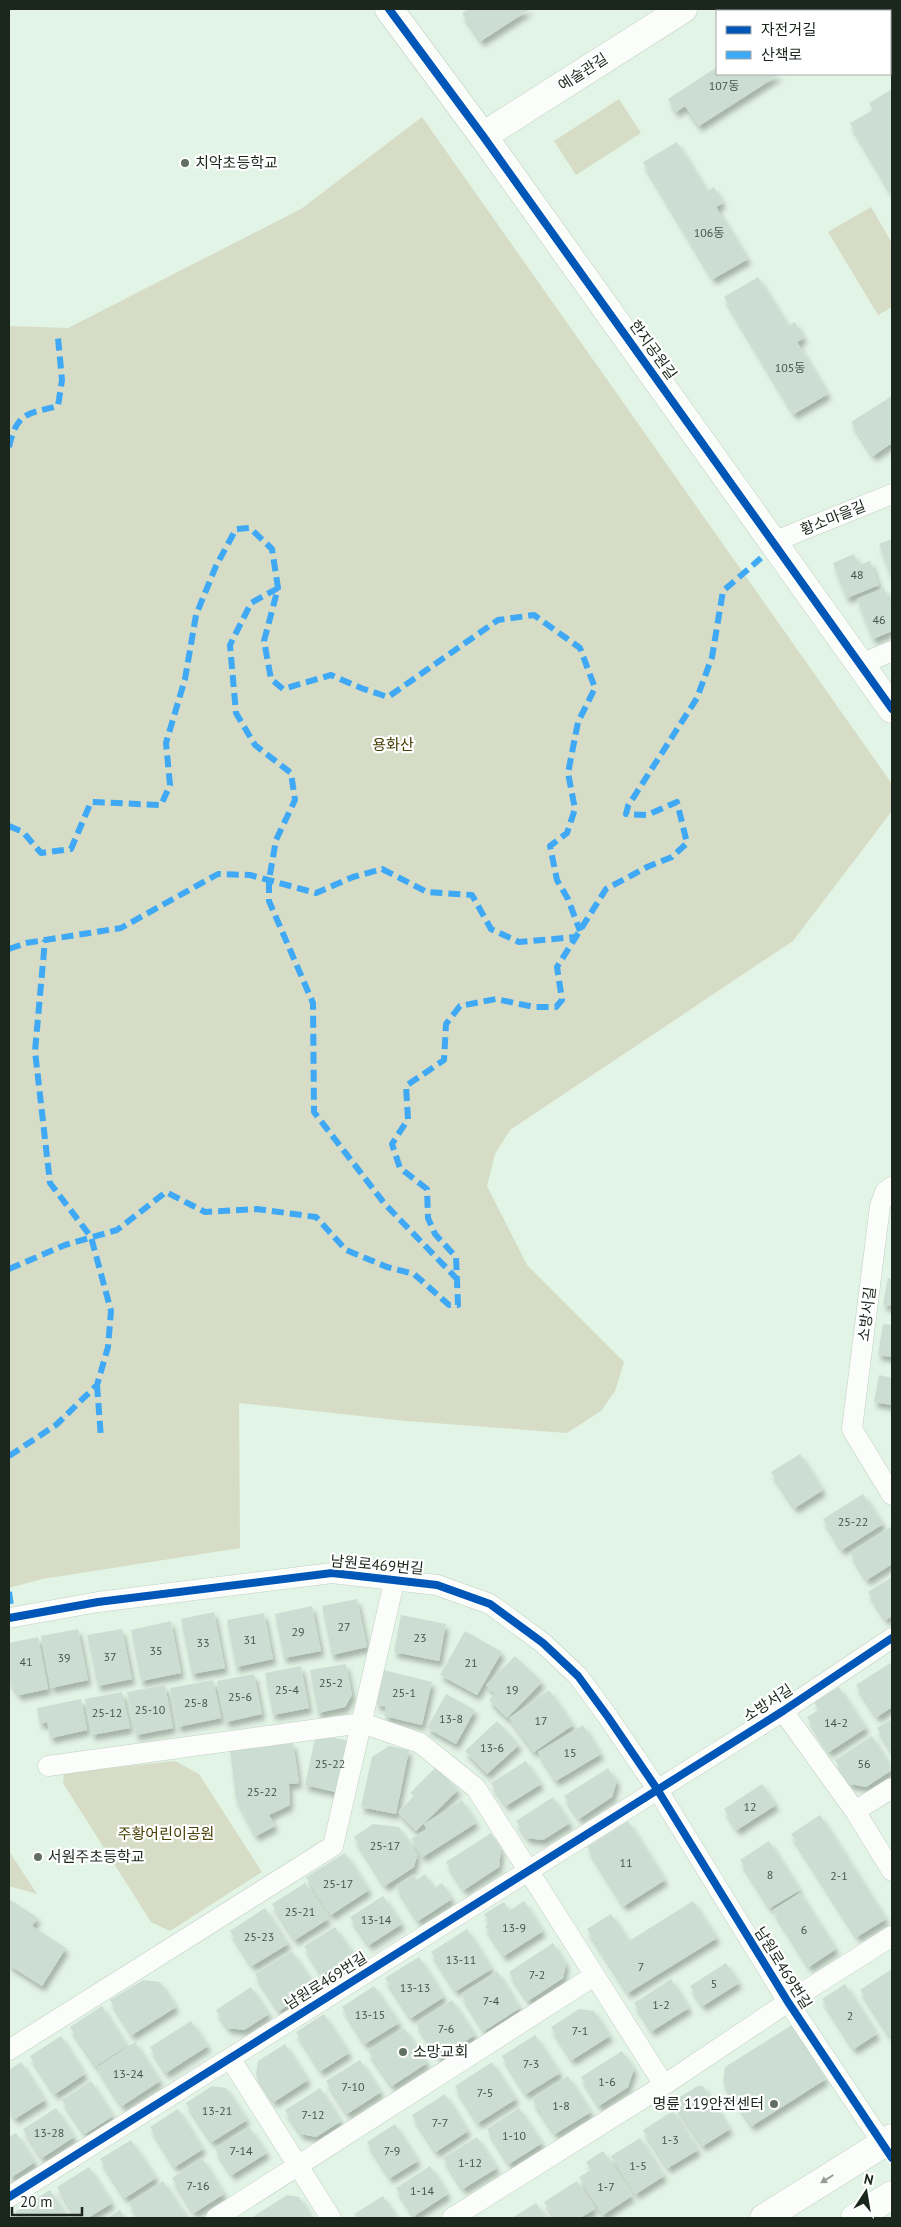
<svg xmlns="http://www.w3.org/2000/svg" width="901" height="2227" viewBox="0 0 901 2227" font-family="'PT Sans','Noto Sans KR',sans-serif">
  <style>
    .green { fill: #d6dcc5 }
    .building { fill: #ccddd4; filter: url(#shadow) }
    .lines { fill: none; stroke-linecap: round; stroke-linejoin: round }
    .street-casing { stroke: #c1cfc3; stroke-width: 21 }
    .secondary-casing { stroke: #c1cfc3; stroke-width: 29 }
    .street { stroke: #fbfdfb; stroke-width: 20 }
    .secondary { stroke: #fbfdfb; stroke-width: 28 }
    .quiet { stroke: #3fa9f5; stroke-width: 6; stroke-dasharray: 12 6; stroke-linecap: butt }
    .cycleway-casing { stroke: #fff; stroke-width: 11 }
    .cycleway { stroke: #0057b8; stroke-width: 8 }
    .oneway { fill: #969d97 }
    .poi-dot { fill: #616f63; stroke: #fff; stroke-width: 2 }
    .labels { text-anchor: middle; stroke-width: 4.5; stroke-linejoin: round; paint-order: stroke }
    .number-label { font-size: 12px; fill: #48564c }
    .street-label { font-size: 15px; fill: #1b271d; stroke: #fff }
    .poi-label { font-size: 15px; fill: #1b271d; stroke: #fff; text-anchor: start }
    .park-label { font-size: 15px; fill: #463e02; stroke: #fff }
  </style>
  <defs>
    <filter id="shadow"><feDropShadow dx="3" dy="5.5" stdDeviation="2.5" flood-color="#0004"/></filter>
  </defs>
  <rect width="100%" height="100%" fill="#e2f4e5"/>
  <!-- green -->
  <path class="green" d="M619,99L641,133L576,175L554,141Z
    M422,117L892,784V811L793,941L510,1130L495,1154L487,1186L527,1265L624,1362L615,1391L601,1411L567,1433L407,1421L239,1403L240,1548L42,1579L9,1588V326L68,328L301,209Z
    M871,207L892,243V307L878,315L828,232Z
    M175,1761L199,1774L262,1872L170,1931L151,1922L63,1783L64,1773Z
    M9,1851L37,1894L9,1886Z"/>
  <!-- building -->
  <path class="building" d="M469,9H530L481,41L462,13Z
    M808,9H881L877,11H804Z
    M717,67V74H780L699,126L685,106L676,112L668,99Z
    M892,89V194L850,123L873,110L869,103Z
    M677,142L707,191L714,187L723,203L716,207L748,259L713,279L643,162Z
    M758,277L788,326L795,322L804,338L797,342L828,394L794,414L724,297Z
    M892,396V443L873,456L851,422Z
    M892,539V579L879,544Z
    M854,554L859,565L870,561L879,585L847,598L833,563Z
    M884,588L892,608V631L873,639L857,599Z
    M888,1278L892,1279V1306L883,1305Z
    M883,1324L892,1325V1357L878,1355Z
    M879,1375L892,1378V1405L874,1402Z
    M800,1454L823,1490L795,1508L771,1472Z
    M863,1494L883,1524L842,1550L823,1519Z
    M892,1526V1564L867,1580L850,1553Z
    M892,1577V1616L886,1620L868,1592Z
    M357,1599L367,1647L332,1655L322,1606Z
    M312,1606L321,1651L284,1658L275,1614Z
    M214,1612L225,1668L192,1674L181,1619Z
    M264,1613L273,1659L236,1667L227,1620Z
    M401,1615L446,1624L439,1661L394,1652Z
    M171,1621L181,1673L141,1681L131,1630Z
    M78,1629L88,1680L51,1688L41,1636Z
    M122,1629L132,1679L98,1686L87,1635Z
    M465,1631L502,1652L477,1695L440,1675Z
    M38,1637L48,1689L19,1695L9,1680V1643Z
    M515,1656L542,1682L507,1718L489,1700L495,1694L486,1685Z
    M892,1662V1707L877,1717L856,1685Z
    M346,1664L352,1695L345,1707L318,1713L310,1670Z
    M301,1666L309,1708L273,1715L265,1673Z
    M383,1670L432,1682L422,1725L384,1716L386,1707L376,1704Z
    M254,1674L262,1714L226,1722L217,1681Z
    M213,1680L221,1718L178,1727L170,1688Z
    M165,1685L173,1728L136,1735L127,1692Z
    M839,1687L866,1728L829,1752L807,1717L819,1710L814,1702Z
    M549,1690L573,1725L534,1752L509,1718Z
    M122,1692L130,1728L92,1735L85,1699Z
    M446,1694L475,1710L456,1744L427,1728Z
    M81,1699L87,1730L51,1738L47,1722L40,1724L37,1708Z
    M892,1719V1752L877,1728Z
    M497,1721L519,1745L487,1774L465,1751Z
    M583,1725L601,1754L556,1781L538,1752Z
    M316,1734L355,1742L344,1794L305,1785Z
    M872,1736L892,1770L866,1787L850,1784L835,1760Z
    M293,1743L299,1783L289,1784L290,1805L269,1815L275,1826L256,1836L236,1799L230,1750Z
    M389,1746L409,1750L396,1814L361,1807L372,1757Z
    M526,1761L541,1784L506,1806L491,1783Z
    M436,1767L458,1790L416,1831L398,1812L414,1796L410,1793Z
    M608,1768L617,1781L612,1797L579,1819L564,1796Z
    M762,1784L776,1805L737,1830L724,1809Z
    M553,1797L570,1823L543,1840L527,1838L516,1821Z
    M462,1800L476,1823L423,1857L411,1839L427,1829L424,1824Z
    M820,1815L886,1919L857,1937L791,1834Z
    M628,1821L665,1880L624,1906L587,1847Z
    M373,1824L399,1827L417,1855L414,1867L385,1886L354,1837Z
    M491,1833L501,1850L499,1867L464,1890L446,1862Z
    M769,1841L800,1890L770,1908L740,1860Z
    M345,1853L369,1890L331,1915L306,1877Z
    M425,1874L434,1888L442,1883L452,1899L418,1921L396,1886L413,1875L417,1880Z
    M305,1883L328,1919L295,1940L272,1904Z
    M800,1893L836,1949L809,1967L773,1910Z
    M383,1896L402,1924L369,1945L350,1917Z
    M9,1899L38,1918L32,1926L66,1948L42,1986L9,1965Z
    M524,1901L543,1931L504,1956L485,1926L490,1923L484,1914L504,1902L509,1911Z
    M693,1901L717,1938L628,1993L587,1929L611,1914L629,1941Z
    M265,1908L288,1944L252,1966L230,1931Z
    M335,1927L354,1955L322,1975L304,1946Z
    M467,1929L492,1969L456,1991L431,1952Z
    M553,1943L566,1964L563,1978L528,2001L509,1972Z
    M292,1951L315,1987L279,2011L255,1974Z
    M419,1957L444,1997L411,2018L385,1978Z
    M726,1963L739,1983L703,2006L690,1986Z
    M892,1969V2034L890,2036L860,1990Z
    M497,1971L520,2008L484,2031L461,1994Z
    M671,1979L689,2008L652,2031L634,2003Z
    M143,1980L160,1982L176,2007L132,2035L110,2000Z
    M845,1984L877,2034L854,2049L822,1999Z
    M374,1986L399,2023L365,2044L342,2007Z
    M251,1987L269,2014L244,2030L228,2028L216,2010Z
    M452,2000L475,2035L439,2058L416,2023Z
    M102,2006L127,2046L96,2066L70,2027Z
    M579,2009L594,2011L610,2036L572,2060L551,2027Z
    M324,2014L349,2053L321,2071L296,2032Z
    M191,2021L208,2046L166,2073L150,2047Z
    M792,2025L826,2079L752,2126L723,2082L725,2067Z
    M404,2028L427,2063L392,2086L368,2051Z
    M535,2035L560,2073L526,2094L502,2056Z
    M61,2036L85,2074L55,2094L30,2056Z
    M135,2042L160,2081L122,2106L97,2067Z
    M285,2044L308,2080L274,2102L256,2075L258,2061Z
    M622,2051L634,2069L628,2087L599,2106L581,2077Z
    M360,2060L381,2092L347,2114L326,2081Z
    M21,2062L45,2100L15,2119L9,2109V2070Z
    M492,2062L516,2099L478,2123L455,2086Z
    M568,2076L591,2112L555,2134L532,2099Z
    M91,2081L113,2116L85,2134L62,2100Z
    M212,2086L226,2088L247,2120L212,2142L186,2103Z
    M698,2086H703L730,2129L703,2146L673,2101Z
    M320,2088L341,2121L316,2137L301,2134L285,2110Z
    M445,2094L468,2131L436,2152L412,2115Z
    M56,2108L74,2137L42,2158L23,2129Z
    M519,2108L542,2143L509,2164L487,2129Z
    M178,2109L203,2149L175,2167L150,2127Z
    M673,2111L698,2150L668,2168L643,2130Z
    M395,2124L418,2161L390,2178L367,2142Z
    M249,2127L267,2153L232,2175L215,2149Z
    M16,2133L35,2162L9,2179V2137Z
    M477,2137L497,2168L463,2189L443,2158Z
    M640,2138L664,2176L636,2194L611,2156Z
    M131,2140L156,2178L125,2198L100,2159Z
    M603,2151L632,2196L603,2215L579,2177L591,2170L586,2162Z
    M202,2158L224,2194L194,2213L172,2178Z
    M430,2166L448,2194L414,2216L396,2188Z
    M89,2167L112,2203L88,2218H77L57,2187Z
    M163,2181L186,2216L183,2218H139L129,2203Z
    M577,2181L595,2209L580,2218H555L544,2202Z
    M50,2190L68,2218H19L15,2212Z
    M287,2195L299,2197L312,2218H251Z
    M383,2196L397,2218H357L354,2214Z
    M536,2203L546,2218H512Z
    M120,2210L125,2218H107Z"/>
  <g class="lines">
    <!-- street casing -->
    <g class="street-casing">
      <path id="street" d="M773,542L892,494
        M861,664L892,651
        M892,1187L885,1192L880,1206L852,1429L892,1495
        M9,1618L98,1602L332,1573L437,1585L490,1604L543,1643L578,1676L608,1717L657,1789L788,2002L883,2144
        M783,1711L855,1811L892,1871
        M48,1766L362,1723L420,1743L476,1788L664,2085
        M855,1811L892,1788
        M9,2050L333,1846L395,1578
        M230,2058L331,2218
        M9,2197L783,1711L892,1638
        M216,2218L594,1976
        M452,2218L664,2085L788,2002L892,1936"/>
    </g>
    <!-- secondary casing -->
    <g class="secondary-casing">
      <path id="secondary" d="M389,9L483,136L892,709
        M483,136L683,9
        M764,2218L892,2138
        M855,2218L892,2195"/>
    </g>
    <!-- street -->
    <use href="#street" class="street"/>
    <!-- secondary -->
    <use href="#secondary" class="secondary"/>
    <!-- quiet -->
    <path class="quiet" d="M9,447C17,412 27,414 58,406L62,380L58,338
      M278,588L251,603L230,645L236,713L255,745L291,773L295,800L276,840L269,880V901L313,1003L314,1112L384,1203L457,1279
      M9,826L23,832L41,853L71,849L91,802L161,805L170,785L166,743L185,679L196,615L216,566L236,529L250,528L272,549L278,588L264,641L271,679L283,689L331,675L361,688L388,697L498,620L534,615L580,648L595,688L578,722L568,773L575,809L567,833L550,846L557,880L568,899L580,931
      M9,949L26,943L121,928L218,874L250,875L316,893L353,877L382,869L427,892L472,895L491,929L519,942L576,937
      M9,1269L65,1245L117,1230L166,1192L205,1212L257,1209L316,1217L346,1250L387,1267L414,1274L449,1305H458L456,1257L435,1234L428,1218L427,1189L400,1168L392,1144L408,1119L406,1086L444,1060L446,1024L460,1006L496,999L534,1007H556L562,1000L557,967L606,889L647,867L672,857L687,843L677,802L647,815L626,814L628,806L697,698L712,657L723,591L761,558
      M97,1385L101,1438
      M9,1456L56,1425L97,1385L108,1347L111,1311L91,1237L50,1183L35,1051L45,940
      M9,1592L11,1606H9"/>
    <!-- cycleway casing -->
    <g class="cycleway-casing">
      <path id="cycleway" d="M389,9L483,136L892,709
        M9,1618L98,1602L332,1573L437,1585L490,1604L543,1643L578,1676L608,1717L657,1789L788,2002L892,2158
        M9,2197L783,1711L892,1638"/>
    </g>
    <!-- cycleway -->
    <use href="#cycleway" class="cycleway"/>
  </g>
  <!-- one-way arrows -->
  <defs><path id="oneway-solid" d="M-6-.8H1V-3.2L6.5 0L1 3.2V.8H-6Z" transform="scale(1.25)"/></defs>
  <use class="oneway" href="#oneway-solid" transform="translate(827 2179) rotate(148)"/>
  <!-- markers -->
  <g class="poi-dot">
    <circle cx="185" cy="163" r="5"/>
    <circle cx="38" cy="1857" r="5"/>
    <circle cx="403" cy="2052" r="5"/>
    <circle cx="774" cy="2104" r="5"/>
  </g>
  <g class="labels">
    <!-- number labels -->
    <g class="number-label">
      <text x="724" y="90">107동</text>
      <text x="709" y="237">106동</text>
      <text x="790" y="372">105동</text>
      <text x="857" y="579">48</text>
      <text x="879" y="624">46</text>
      <text x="853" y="1526">25-22</text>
      <text x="344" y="1631">27</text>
      <text x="298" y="1636">29</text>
      <text x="420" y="1642">23</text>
      <text x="250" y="1644">31</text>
      <text x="203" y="1647">33</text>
      <text x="156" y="1655">35</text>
      <text x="110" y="1661">37</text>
      <text x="64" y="1662">39</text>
      <text x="26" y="1666">41</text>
      <text x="471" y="1667">21</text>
      <text x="331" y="1687">25-2</text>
      <text x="287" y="1694">25-4</text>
      <text x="512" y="1694">19</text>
      <text x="404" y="1697">25-1</text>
      <text x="240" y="1701">25-6</text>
      <text x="196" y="1707">25-8</text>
      <text x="150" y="1714">25-10</text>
      <text x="107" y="1717">25-12</text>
      <text x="451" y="1723">13-8</text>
      <text x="541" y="1725">17</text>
      <text x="836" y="1727">14-2</text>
      <text x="492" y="1752">13-6</text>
      <text x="570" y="1757">15</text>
      <text x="330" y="1768">25-22</text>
      <text x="864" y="1768">56</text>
      <text x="262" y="1796">25-22</text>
      <text x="750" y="1811">12</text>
      <text x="385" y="1850">25-17</text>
      <text x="626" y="1867">11</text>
      <text x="770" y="1879">8</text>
      <text x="839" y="1880">2-1</text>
      <text x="338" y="1888">25-17</text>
      <text x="300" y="1916">25-21</text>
      <text x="376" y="1924">13-14</text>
      <text x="514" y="1932">13-9</text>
      <text x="804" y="1934">6</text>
      <text x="259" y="1941">25-23</text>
      <text x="461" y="1964">13-11</text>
      <text x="641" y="1971">7</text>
      <text x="537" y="1979">7-2</text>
      <text x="714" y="1988">5</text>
      <text x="415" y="1992">13-13</text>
      <text x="491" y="2005">7-4</text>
      <text x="661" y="2009">1-2</text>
      <text x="370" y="2019">13-15</text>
      <text x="850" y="2020">2</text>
      <text x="446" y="2033">7-6</text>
      <text x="580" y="2035">7-1</text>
      <text x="531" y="2068">7-3</text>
      <text x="128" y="2078">13-24</text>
      <text x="607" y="2086">1-6</text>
      <text x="353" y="2091">7-10</text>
      <text x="485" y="2097">7-5</text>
      <text x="561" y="2110">1-8</text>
      <text x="217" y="2115">13-21</text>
      <text x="313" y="2119">7-12</text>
      <text x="440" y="2127">7-7</text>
      <text x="49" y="2137">13-28</text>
      <text x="514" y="2140">1-10</text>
      <text x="670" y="2144">1-3</text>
      <text x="241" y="2155">7-14</text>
      <text x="392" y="2155">7-9</text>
      <text x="470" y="2167">1-12</text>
      <text x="638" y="2170">1-5</text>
      <text x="198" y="2190">7-16</text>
      <text x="606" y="2191">1-7</text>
      <text x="422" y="2195">1-14</text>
    </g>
    <!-- street labels -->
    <g class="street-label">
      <text transform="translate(583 72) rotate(-33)" y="5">예술관길</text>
      <text transform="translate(653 350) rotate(54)" y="5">한지공원길</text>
      <text transform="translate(833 518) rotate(-22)" y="5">황소마을길</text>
      <text transform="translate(867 1314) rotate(-83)" y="5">소방서길</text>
      <text transform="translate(377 1565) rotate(5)" y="5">남원로469번길</text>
      <text transform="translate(768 1703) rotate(-33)" y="5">소방서길</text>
      <text transform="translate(783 1968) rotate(58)" y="5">남원로469번길</text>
      <text transform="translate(326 1981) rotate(-32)" y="5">남원로469번길</text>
    </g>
    <!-- poi labels -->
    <g class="poi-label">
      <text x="195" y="168">치악초등학교</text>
      <text x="48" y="1862">서원주초등학교</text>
      <text x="413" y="2057">소망교회</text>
      <text x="764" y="2109" text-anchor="end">명륜 119안전센터</text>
    </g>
    <!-- park labels -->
    <g class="park-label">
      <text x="393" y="750">용화산</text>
      <text x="166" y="1839">주황어린이공원</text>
    </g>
  </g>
  <!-- border -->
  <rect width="901" height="2227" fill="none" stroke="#1b271d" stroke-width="20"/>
  <!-- legend -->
  <rect x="716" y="10" width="175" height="65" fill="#ffffff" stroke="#a4a9a5"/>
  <rect x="726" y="26" width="25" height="8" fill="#0057b8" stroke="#a4a9a5"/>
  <text x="761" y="35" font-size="15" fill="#1b271d">자전거길</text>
  <rect x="726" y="51" width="25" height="8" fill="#3fa9f5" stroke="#a4a9a5"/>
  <text x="761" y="60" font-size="15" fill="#1b271d">산책로</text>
  <!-- north arrow -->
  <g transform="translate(866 2192) rotate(12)" stroke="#ffffff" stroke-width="4" paint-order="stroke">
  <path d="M0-4L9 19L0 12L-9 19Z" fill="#1b271d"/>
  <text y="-8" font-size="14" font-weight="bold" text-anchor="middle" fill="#1b271d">N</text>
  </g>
  <!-- scale -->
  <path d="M12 2207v8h70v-8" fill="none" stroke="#1b271d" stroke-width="2.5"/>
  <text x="20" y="2207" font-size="15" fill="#1b271d" stroke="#ffffff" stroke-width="4" paint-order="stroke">20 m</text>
</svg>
